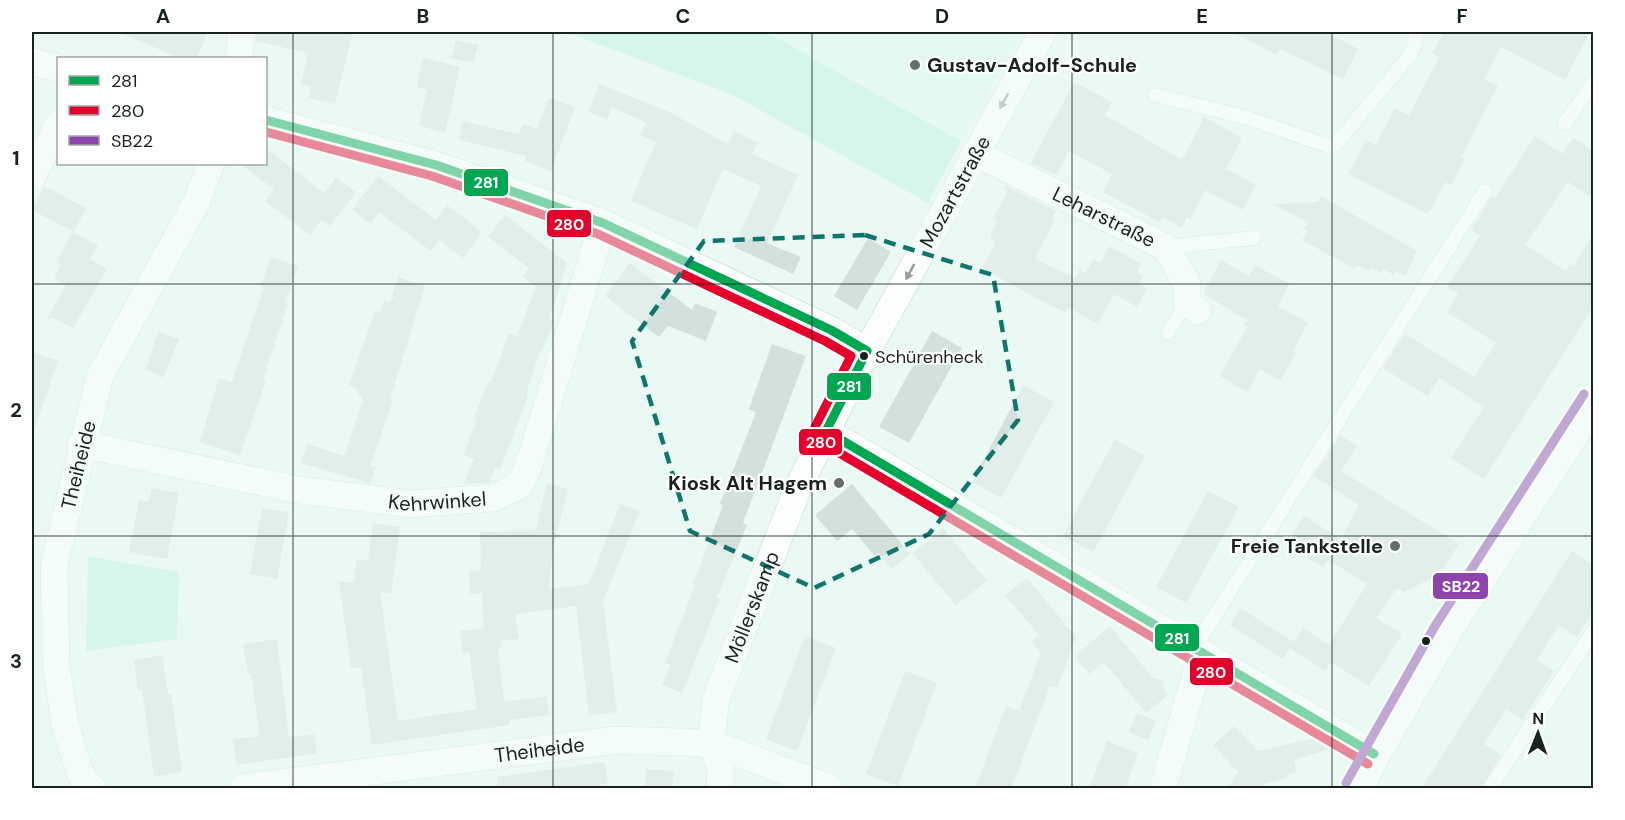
<svg xmlns="http://www.w3.org/2000/svg" width="1625" height="820" viewBox="0 0 1625 820" font-family="'DM Sans',sans-serif">
  <style>
    .built { fill: #dcf9ef }
    .green { fill: #bff1e1 }
    .building { fill: #d4e0dc }
    .lines { fill: none; stroke-linecap: round; stroke-linejoin: round }
    .lane-casing { stroke: #c7d3ce; stroke-width: 15 }
    .street-casing { stroke: #c7d3ce; stroke-width: 28 }
    .primary-casing { stroke: #c7d3ce; stroke-width: 34 }
    .lane { stroke: #fcfefd; stroke-width: 14 }
    .street { stroke: #fcfefd; stroke-width: 27 }
    .primary { stroke: #fcfefd; stroke-width: 33 }
    .bus-1-casing { stroke: #fff; stroke-width: 14 }
    .bus-2-casing { stroke: #fff; stroke-width: 14 }
    .bus-3-casing { stroke: #fff; stroke-width: 14 }
    .bus-1 { stroke: #00a651; stroke-width: 9 }
    .bus-2 { stroke: #e4002b; stroke-width: 9 }
    .bus-3 { stroke: #8e44ad; stroke-width: 9 }
    .oneway { fill: #959b99 }
    .marked { fill: none; stroke: #0f766e; stroke-width: 4.5; stroke-dasharray: 12 8; stroke-linejoin: round }
    .grid { fill: none; stroke: #17231f; stroke-width: 1.5; stroke-opacity: 0.55 }
    .poi-dot { fill: #616e6a; stroke: #fff; stroke-width: 2 }
    .bus-dot { fill: #17231f; stroke: #fff; stroke-width: 2 }
    .labels { text-anchor: middle; stroke-width: 4.5; stroke-linejoin: round; paint-order: stroke }
    .bus-label { font-size: 18px; fill: #17231f; stroke: #fff; text-anchor: start }
    .poi-label { font-size: 20px; font-weight: bold; fill: #17231f; stroke: #fff; text-anchor: end }
    .street-label { font-size: 20px; fill: #17231f; stroke: #fff }
    .line-badge { stroke: #fff; stroke-width: 2 }
    .badge-label { font-size: 16px; text-anchor: middle; font-weight: bold; fill: #fff }
    .neatline { fill: none; stroke: #17231f; stroke-width: 2 }
    .grid-label { font-size: 20px; text-anchor: middle; font-weight: bold; fill: #17231f }
  </style>
  <rect width="100%" height="100%" fill="#ebf9f4"/>
  <!-- built -->
  <path class="built" d="M766,32H1023L961,141Z"/>
  <!-- green -->
  <path class="green" d="M566,32H766L961,141L928,203L733,95Z
    M88,556L179,572L177,639L86,651Z"/>
  <!-- building -->
  <path class="building" d="M118,32H208L197,58H180Z
    M256,32H353L335,104L309,98L311,87L301,84L308,53L256,41Z
    M1232,32H1326L1358,49L1343,79L1280,49L1277,55Z
    M1444,32H1590L1565,80L1501,47L1484,79L1498,86L1461,157L1465,159L1451,185L1445,182L1428,214L1349,174L1366,140L1376,145L1395,108L1409,115L1439,57L1432,53Z
    M456,40L478,45L473,63L451,58Z
    M423,58L460,67L445,133L419,126L427,90L417,87Z
    M1074,82L1112,102L1105,115L1182,160L1204,117L1242,138L1226,169L1256,185L1243,210L1205,190L1190,219L1187,217L1182,227L1162,217L1159,222L1103,192L1112,174L1069,151L1056,175L1031,163Z
    M599,84L669,112L728,144L734,131L758,143L752,154L798,175L767,243L801,257L793,274L734,247L761,186L723,169L697,229L631,201L656,142L640,135L646,123L612,107L607,120L589,112Z
    M549,98L575,107L551,171L525,161L527,156L459,140L463,121L519,134L523,124L537,129Z
    M1535,136L1563,154L1573,138L1593,151V198L1568,182L1525,245L1566,271L1570,264L1573,266L1593,234V307L1484,479L1451,458L1484,407L1439,378L1427,396L1383,368L1405,334L1474,377L1496,343L1447,312L1458,294L1447,287L1480,236L1471,230L1491,198H1495Z
    M266,148L324,193L336,177L356,192L330,226L321,220L310,235L265,201L274,189L240,164H266Z
    M378,176L436,220L447,205L482,232L463,258L439,240L431,251L379,212L371,224L352,210Z
    M44,186L86,208L74,232L32,210Z
    M1006,186L1056,211L1052,218L1055,220L1035,259L1075,278L1079,270L1086,273L1093,259L1100,263L1109,246L1141,264L1137,273L1143,276L1139,284L1147,288L1137,307L1114,294L1098,324L1068,307L1065,312L1038,299L982,268L995,245L990,235L997,221L994,216L1007,193L1004,187Z
    M1321,196L1417,251L1405,276L1396,271L1394,275L1383,269L1381,273L1370,267L1369,271L1357,265L1355,269L1302,240L1308,231L1304,229L1308,222L1273,204L1318,202Z
    M505,215L567,263L549,319L554,321L542,351H540L526,394L528,396L500,470L495,467L489,483L464,484L474,459L464,455L477,418L474,417L488,382L491,383L509,333L517,336L536,287L523,277L529,268L488,237Z
    M73,232L98,246L90,259L107,269L73,328L54,318H47L66,285L54,278L61,265L56,262Z
    M868,238L891,252L857,310L834,296Z
    M271,257L298,266L285,303L288,304L263,379L266,380L240,455L200,442L219,378L232,382L264,287L261,286Z
    M1221,260L1249,276L1255,265L1289,284L1278,306L1308,323L1293,351L1296,353L1280,381L1260,369L1247,392L1220,376L1247,327L1244,325L1247,320L1203,294Z
    M630,263L692,310L695,303L717,312L706,341L668,326L659,337L605,296Z
    M398,277L425,286L390,399L393,400L370,466L376,467L370,483L301,463L308,444L344,456L363,400L355,388L349,385L375,311L380,312L384,301L390,303L392,297L397,298L392,295Z
    M932,331L962,348L909,443L879,427Z
    M158,332L179,339L163,378L146,369Z
    M772,344L806,356L743,523L747,525L717,598L720,599L682,693L662,685L670,665L665,663L695,585L693,584L723,505L720,504L756,412L749,409Z
    M32,352L58,361L35,428H32Z
    M1023,385L1054,402L1001,498L972,482Z
    M1340,435L1357,446L1341,471L1459,544L1440,574L1404,592L1397,588L1376,618L1402,634L1369,686L1331,662L1325,671L1290,648L1283,659L1230,625L1240,608L1294,642L1303,628L1329,645L1367,584L1328,560L1323,567L1286,544L1304,516L1341,539L1359,505L1314,476Z
    M1115,439L1145,456L1093,552L1063,536Z
    M547,483L568,489L552,552L549,589L589,584L620,504L640,511L602,603L604,608L617,712L589,715L576,606L515,614L519,639L501,641L502,647L498,648L504,702L547,696L549,715L510,720L509,725L372,745L361,667L351,668L339,581L354,583L357,559L368,561L373,523L400,527L391,594L380,592L398,721L477,709L469,652L463,653L460,631L484,628L482,593L470,594L469,571L481,570L480,532L536,530Z
    M852,484L910,554L892,569L878,553L875,556L852,529L837,541L815,515Z
    M152,488L179,493L167,559L129,552L139,500L149,502Z
    M1208,491L1239,507L1186,603L1156,587Z
    M262,508L289,512L277,579L250,574Z
    M943,528L987,581L956,605L912,553Z
    M1572,551L1593,565V611L1577,637L1559,625L1537,660L1554,671L1523,720L1506,709L1484,744L1501,755L1481,789H1421Z
    M1027,578L1076,637L1057,688L1050,686L1011,789H975L1006,706L1019,711L1041,653L1031,641L1039,635L1005,595Z
    M1110,626L1154,679L1163,680V689L1168,695L1146,713L1104,662L1089,674L1075,656Z
    M805,636L836,648L797,751L766,739Z
    M277,639L289,737L314,734L317,753L237,765L233,739L260,736L251,674H248L243,644Z
    M162,655L168,694H171L182,772L154,777L142,689L138,690L134,660Z
    M905,671L937,683L898,786L866,774Z
    M1137,713L1156,721L1148,740L1129,732Z
    M1234,726L1258,751L1315,738L1328,745L1329,749L1294,760L1297,772L1286,775L1287,778L1263,784L1262,789H1228L1238,772L1213,745Z
    M1107,741L1138,753L1125,789H1089Z
    M605,762L608,784L566,789H498L497,777Z
    M646,769L674,771L672,789H645Z"/>
  <g class="lines">
    <!-- lane casing -->
    <g class="lane-casing">
      <path id="lane" d="M1155,95L1248,118L1328,146L1336,144L1411,54L1415,44L1416,32
        M1565,123L1594,81
        M1165,247L1254,238
        M1168,333L1187,301
        M1194,648L1485,191
        M1490,788L1594,630"/>
    </g>
    <!-- street casing -->
    <g class="street-casing">
      <g id="street">
        <path d="M239,58L241,32"/>
        <path d="M32,62L58,68"/>
        <path d="M266,120L436,165L603,223L831,330L867,351L826,431L1374,754"/>
        <path id="s1" d="M975,153L1165,247L1187,283V301L1198,311"/>
        <path d="M32,177L58,125"/>
        <path id="s2" d="M867,351L1043,32"/>
        <path id="s3" d="M81,444L299,490L411,504L493,498L519,486L528,468L603,223"/>
        <path id="s4" d="M92,788L80,773L65,724L56,663L54,565L100,376L197,201L211,164"/>
        <path id="s5" d="M242,788L616,740L711,743L830,788"/>
        <path id="s6" d="M720,788L721,767L711,743L716,699L798,488L826,431"/>
        <path d="M1163,788L1202,653"/>
      </g>
    </g>
    <!-- primary casing -->
    <g class="primary-casing">
      <path id="primary" d="M1357,788L1374,754L1445,632L1594,400"/>
    </g>
    <!-- lane -->
    <use href="#lane" class="lane"/>
    <!-- street -->
    <use href="#street" class="street"/>
    <!-- primary -->
    <use href="#primary" class="primary"/>
    <!-- bus-1 casing -->
    <g class="bus-1-casing">
      <path id="bus-1" d="M266,120L436,165L603,223L831,330L867,351L826,431L1374,754"/>
    </g>
    <!-- bus-2 casing -->
    <g class="bus-2-casing">
      <path id="bus-2" d="M266,132L432,176L598,234L825,341L851,356L815,427V435L819,441L1368,764"/>
    </g>
    <!-- bus-3 casing -->
    <g class="bus-3-casing">
      <path id="bus-3" d="M1346,783L1435,626L1584,394"/>
    </g>
    <!-- bus-1 -->
    <use href="#bus-1" class="bus-1"/>
    <!-- bus-2 -->
    <use href="#bus-2" class="bus-2"/>
    <!-- bus-3 -->
    <use href="#bus-3" class="bus-3"/>
  </g>
  <!-- one-way arrows -->
  <defs><path id="oneway-solid" d="M-6-.8H1V-3.2L6.5 0L1 3.2V.8H-6Z" transform="scale(1.5)"/></defs>
  <g class="oneway">
    <use href="#oneway-solid" transform="translate(1004 101) rotate(119)"/>
    <use href="#oneway-solid" transform="translate(910 272) rotate(118)"/>
  </g>
  <!-- marked area -->
  <path d="M0 0H1625V820H0ZM865,235L993,275L1018,420L929,534L814,588L690,531L632,341L704,241Z" fill="#ebf9f4" fill-opacity=".55" fill-rule="evenodd"/>
  <path class="marked" d="M865,235L993,275L1018,420L929,534L814,588L690,531L632,341L704,241Z"/>
  <!-- grid -->
  <path class="grid" d="M293,32V788M553,32V788M812,32V788M1072,32V788M1332,32V788M32,284H1594M32,536H1594"/>
  <!-- markers -->
  <g class="poi-dot">
    <circle cx="915" cy="65" r="6"/>
    <circle cx="839" cy="483" r="6"/>
    <circle cx="1395" cy="546" r="6"/>
  </g>
  <g class="bus-dot">
    <circle cx="864" cy="356" r="5"/>
    <circle cx="1426" cy="641" r="5"/>
  </g>
  <g class="labels">
    <!-- bus labels -->
    <g class="bus-label">
      <text x="875" y="363">Schürenheck</text>
    </g>
    <!-- poi labels -->
    <g class="poi-label">
      <text x="927" y="72" text-anchor="start">Gustav-Adolf-Schule</text>
      <text x="827" y="490">Kiosk Alt Hagem</text>
      <text x="1383" y="553">Freie Tankstelle</text>
    </g>
    <!-- street labels -->
    <g class="street-label">
      <text dy="7" stroke="none"><textPath href="#s2" startOffset="182">Mozartstraße</textPath></text>
      <text dy="7" stroke="none"><textPath href="#s1" startOffset="144">Leharstraße</textPath></text>
      <text dy="7" stroke="none"><textPath href="#s4" startOffset="333">Theiheide</textPath></text>
      <text dy="7" stroke="none"><textPath href="#s3" startOffset="362">Kehrwinkel</textPath></text>
      <text dy="7" stroke="none"><textPath href="#s6" startOffset="190">Möllerskamp</textPath></text>
      <text dy="7" stroke="none"><textPath href="#s5" startOffset="300">Theiheide</textPath></text>
    </g>
  </g>
  <g class="line-badge">
    <rect x="463" y="168" width="46" height="29" rx="6" fill="#00a651"/>
    <rect x="546" y="209" width="46" height="29" rx="6" fill="#e4002b"/>
    <rect x="826" y="372" width="46" height="29" rx="6" fill="#00a651"/>
    <rect x="798" y="428" width="45" height="28" rx="6" fill="#e4002b"/>
    <rect x="1432" y="572" width="57" height="28" rx="6" fill="#8e44ad"/>
    <rect x="1154" y="623" width="46" height="29" rx="6" fill="#00a651"/>
    <rect x="1189" y="657" width="45" height="29" rx="6" fill="#e4002b"/>
  </g>
  <g class="badge-label">
    <text x="486" y="188">281</text>
    <text x="569" y="230">280</text>
    <text x="849" y="392">281</text>
    <text x="821" y="448">280</text>
    <text x="1461" y="592">SB22</text>
    <text x="1177" y="644">281</text>
    <text x="1211" y="678">280</text>
  </g>
  <!-- border -->
  <rect width="1625" height="820" fill="none" stroke="#ffffff" stroke-width="66"/>
  <!-- legend -->
  <rect x="57" y="57" width="210" height="108" fill="#ffffff" stroke="#a2a7a5" stroke-width="1.5"/>
  <rect x="69" y="76" width="30" height="9" fill="#00a651" stroke="#a2a7a5" stroke-width="1.5"/>
  <text x="111" y="87" font-size="18" fill="#17231f">281</text>
  <rect x="69" y="106" width="30" height="9" fill="#e4002b" stroke="#a2a7a5" stroke-width="1.5"/>
  <text x="111" y="117" font-size="18" fill="#17231f">280</text>
  <rect x="69" y="136" width="30" height="9" fill="#8e44ad" stroke="#a2a7a5" stroke-width="1.5"/>
  <text x="111" y="147" font-size="18" fill="#17231f">SB22</text>
  <!-- north arrow -->
  <g transform="translate(1538 733) rotate(1)" stroke="#ffffff" stroke-width="4.5" paint-order="stroke">
  <path d="M0-4.5L10 22L0 15L-10 22Z" fill="#17231f"/>
  <text y="-9" font-size="16" font-weight="bold" text-anchor="middle" fill="#17231f">N</text>
  </g>
  <rect x="33" y="33" width="1559" height="754" class="neatline"/>
  <g class="grid-label">
    <text x="163" y="23">A</text>
    <text x="423" y="23">B</text>
    <text x="683" y="23">C</text>
    <text x="942" y="23">D</text>
    <text x="1202" y="23">E</text>
    <text x="1462" y="23">F</text>
    <text x="16" y="165">1</text>
    <text x="16" y="417">2</text>
    <text x="16" y="668">3</text>
  </g>
</svg>
